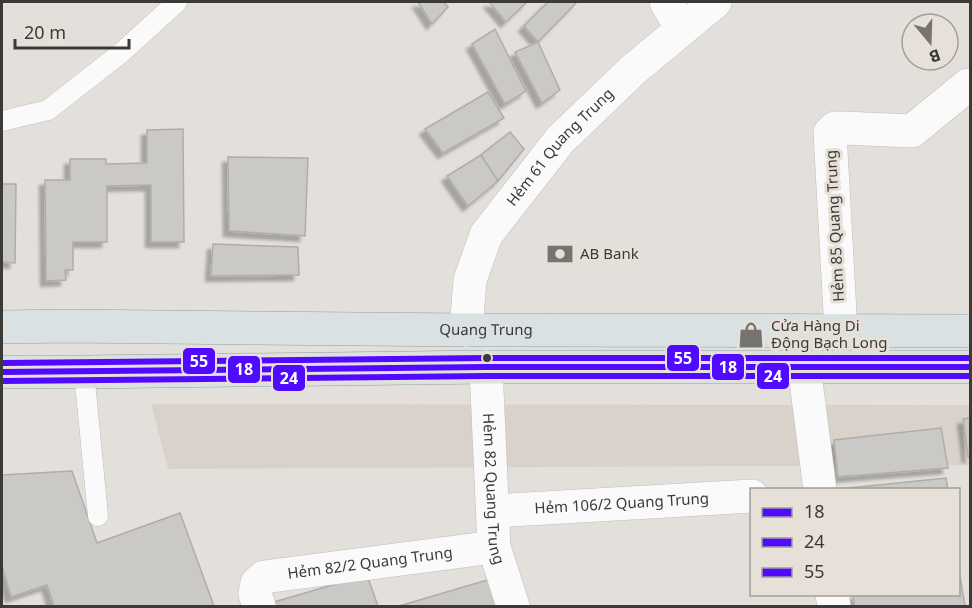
<svg xmlns="http://www.w3.org/2000/svg" width="972" height="608" viewBox="0 0 972 608" font-family="'Noto Sans',sans-serif">
  <style>
    .built { fill: #d9d2ca }
    .building { fill: #cbc9c6; stroke: #afadaa; stroke-width: 1.5; filter: url(#shadow) }
    .lines { fill: none; stroke-linecap: round; stroke-linejoin: round }
    .service-casing { stroke: #c0bebb; stroke-width: 21 }
    .minor-casing { stroke: #c0bebb; stroke-width: 34 }
    .primary-casing { stroke: #939e9e; stroke-width: 34 }
    .service { stroke: #fbfafa; stroke-width: 20 }
    .minor { stroke: #fbfafa; stroke-width: 33 }
    .primary { stroke: #dae1e2; stroke-width: 33 }
    .bus-1-casing { stroke: #e6e0d9; stroke-width: 10 }
    .bus-2-casing { stroke: #e6e0d9; stroke-width: 10 }
    .bus-3-casing { stroke: #e6e0d9; stroke-width: 10 }
    .bus-1 { stroke: #4f0aff; stroke-width: 6 }
    .bus-2 { stroke: #4f0aff; stroke-width: 6 }
    .bus-3 { stroke: #4f0aff; stroke-width: 6 }
    .bus-dot { fill: #3c3a37; stroke: #e6e0d9; stroke-width: 2 }
    .labels { text-anchor: middle; stroke-width: 6; stroke-linejoin: round; paint-order: stroke }
    .street-label { font-size: 15px; fill: #3c3a37; stroke: #e6e0d9 }
    .poi-label { font-size: 15px; fill: #3c3a37; stroke: #e6e0d9; text-anchor: start }
    .line-badge { stroke: #e6e0d9; stroke-width: 2 }
    .badge-label { font-size: 16px; text-anchor: middle; font-weight: bold; fill: #fff }
  </style>
  <defs>
    <filter id="shadow"><feDropShadow dx="-5.5" dy="5.5" stdDeviation="1.5" flood-color="#0004"/></filter>
  </defs>
  <rect width="100%" height="100%" fill="#e3e0dc"/>
  <!-- built -->
  <path class="built" d="M151,404L970,405V465L168,469Z"/>
  <!-- building -->
  <path class="building" d="M418,2H444L448,7L432,24Z
    M489,2H527L506,22Z
    M548,2H577L538,42L524,26Z
    M495,29L526,91L505,104L472,44Z
    M538,42L560,90L542,103L515,52Z
    M488,92L504,118L443,153L425,129Z
    M183,129L184,242H151V185L107,186V242H73V270H65L66,280L46,281L45,180H70V159H106V164L147,163V130Z
    M510,132L524,149L498,181L481,155Z
    M481,155L498,181L468,206L447,176Z
    M228,157L308,158L305,236L229,231Z
    M2,184H16L15,263L2,262Z
    M213,244L298,247L299,275L211,276Z
    M970,418V457H968L963,419Z
    M941,428L948,468L838,477L834,440Z
    M72,471L97,543L180,513L214,606H54L47,585L11,597L2,566V475Z
    M946,478L948,490H839V489Z
    M959,570L965,606H854L853,594H958Z
    M367,575L378,606H260Z
    M501,576L510,606H399Z"/>
  <g class="lines">
    <!-- service casing -->
    <g class="service-casing">
      <path id="service" d="M2,121L48,110L121,53L177,2
        M84,372L98,516"/>
    </g>
    <!-- minor casing -->
    <g class="minor-casing">
      <g id="minor">
        <path d="M666,2L682,29"/>
        <path id="s1" d="M466,330L470,280L486,235L560,140L634,69L715,2"/>
        <path d="M841,331L830,133L835,128H843L912,131L968,85"/>
        <path d="M804,366L820,490"/>
        <path id="s2" d="M486,367L494,547L513,606"/>
        <path id="s3" d="M493,511L752,496"/>
        <path d="M832,594L834,606"/>
        <path id="s4" d="M259,606L255,594L257,583L264,577L494,547"/>
      </g>
    </g>
    <!-- primary casing -->
    <g class="primary-casing">
      <g id="primary">
        <path id="s5" d="M2,327L66,326L466,330L970,331"/>
        <path d="M2,372H84L486,367H970"/>
      </g>
    </g>
    <!-- service -->
    <use href="#service" class="service"/>
    <!-- minor -->
    <use href="#minor" class="minor"/>
    <!-- primary -->
    <use href="#primary" class="primary"/>
    <!-- bus-1 casing -->
    <g class="bus-1-casing">
      <path id="bus-1" d="M2,372L486,367H970"/>
    </g>
    <!-- bus-2 casing -->
    <g class="bus-2-casing">
      <path id="bus-2" d="M2,381L486,376H970"/>
    </g>
    <!-- bus-3 casing -->
    <g class="bus-3-casing">
      <path id="bus-3" d="M2,363L486,358H970"/>
    </g>
    <!-- bus-1 -->
    <use href="#bus-1" class="bus-1"/>
    <!-- bus-2 -->
    <use href="#bus-2" class="bus-2"/>
    <!-- bus-3 -->
    <use href="#bus-3" class="bus-3"/>
  </g>
  <!-- icons -->
  <defs>
    <g id="bank-bare" transform="scale(2.07)"><path d="M-6-4H6V4H-6ZM0-2.3a2.3 2.3 0 1 0 0 4.6a2.3 2.3 0 1 0 0-4.6Z" fill="#767471" stroke="#e6e0d9" stroke-width="2.5" paint-order="stroke"/></g>
    <g id="shop-bare" transform="scale(2.07)"><path d="M-5-2.5h2.3a2.7 3.5 0 0 1 5.4 0H5L5.5 6h-11ZM-1.5-2.5h3a1.5 2.3 0 0 0-3 0Z" fill="#767471" stroke="#e6e0d9" stroke-width="2.5" paint-order="stroke"/></g>
  </defs>
  <g fill-rule="evenodd">
    <use href="#bank-bare" x="560" y="254"/>
    <use href="#shop-bare" x="751" y="335"/>
  </g>
  <!-- markers -->
  <circle class="bus-dot" cx="487" cy="358" r="5"/>
  <g class="labels">
    <!-- street labels -->
    <g class="street-label">
      <text dy="5" stroke="none"><textPath href="#s1" startOffset="213">Hẻm 61 Quang Trung</textPath></text>
      <text transform="translate(835 226) rotate(-93)" y="5">Hẻm 85 Quang Trung</text>
      <text dy="5" stroke="none"><textPath href="#s5" startOffset="484">Quang Trung</textPath></text>
      <text dy="5" stroke="none"><textPath href="#s2" startOffset="122">Hẻm 82 Quang Trung</textPath></text>
      <text dy="5" stroke="none"><textPath href="#s3" startOffset="129">Hẻm 106/2 Quang Trung</textPath></text>
      <text dy="5" stroke="none"><textPath href="#s4" startOffset="140">Hẻm 82/2 Quang Trung</textPath></text>
    </g>
    <!-- poi labels -->
    <g class="poi-label">
      <text x="580" y="259">AB Bank</text>
      <text x="771" y="331">Cửa Hàng Di<tspan x="771" dy="17">Động Bạch Long</tspan></text>
    </g>
  </g>
  <g class="line-badge">
    <rect x="666" y="344" width="34" height="28" rx="6" fill="#4f0aff"/>
    <rect x="182" y="347" width="34" height="28" rx="6" fill="#4f0aff"/>
    <rect x="711" y="353" width="34" height="28" rx="6" fill="#4f0aff"/>
    <rect x="227" y="355" width="34" height="29" rx="6" fill="#4f0aff"/>
    <rect x="756" y="362" width="34" height="28" rx="6" fill="#4f0aff"/>
    <rect x="272" y="364" width="34" height="28" rx="6" fill="#4f0aff"/>
  </g>
  <g class="badge-label">
    <text x="683" y="364">55</text>
    <text x="199" y="367">55</text>
    <text x="728" y="373">18</text>
    <text x="244" y="375">18</text>
    <text x="773" y="382">24</text>
    <text x="289" y="384">24</text>
  </g>
  <!-- border -->
  <rect width="972" height="608" fill="none" stroke="#3c3a37" stroke-width="6"/>
  <!-- legend -->
  <rect x="750" y="488" width="210" height="108" fill="#e6e0d9" stroke="#a29e98" stroke-width="1.5"/>
  <rect x="762" y="508" width="30" height="9" fill="#4f0aff" stroke="#a29e98" stroke-width="1.5"/>
  <text x="804" y="518" font-size="18" fill="#3c3a37">18</text>
  <rect x="762" y="538" width="30" height="9" fill="#4f0aff" stroke="#a29e98" stroke-width="1.5"/>
  <text x="804" y="548" font-size="18" fill="#3c3a37">24</text>
  <rect x="762" y="568" width="30" height="9" fill="#4f0aff" stroke="#a29e98" stroke-width="1.5"/>
  <text x="804" y="578" font-size="18" fill="#3c3a37">55</text>
  <!-- north arrow -->
  <g transform="translate(930 42) rotate(161)"><circle r="28" fill="#e6e0d9" stroke="#a29e98" stroke-width="1.5"/>
  <path d="M0-4.5L10 22L0 15L-10 22Z" fill="#767471"/>
  <text y="-9" font-size="16" font-weight="bold" text-anchor="middle" fill="#3c3a37">B</text>
  </g>
  <!-- scale -->
  <path d="M15 39v9h114v-9" fill="none" stroke="#3c3a37" stroke-width="3"/>
  <text x="24" y="39" font-size="18" fill="#3c3a37" stroke="#e6e0d9" stroke-width="4.5" paint-order="stroke">20 m</text>
</svg>
